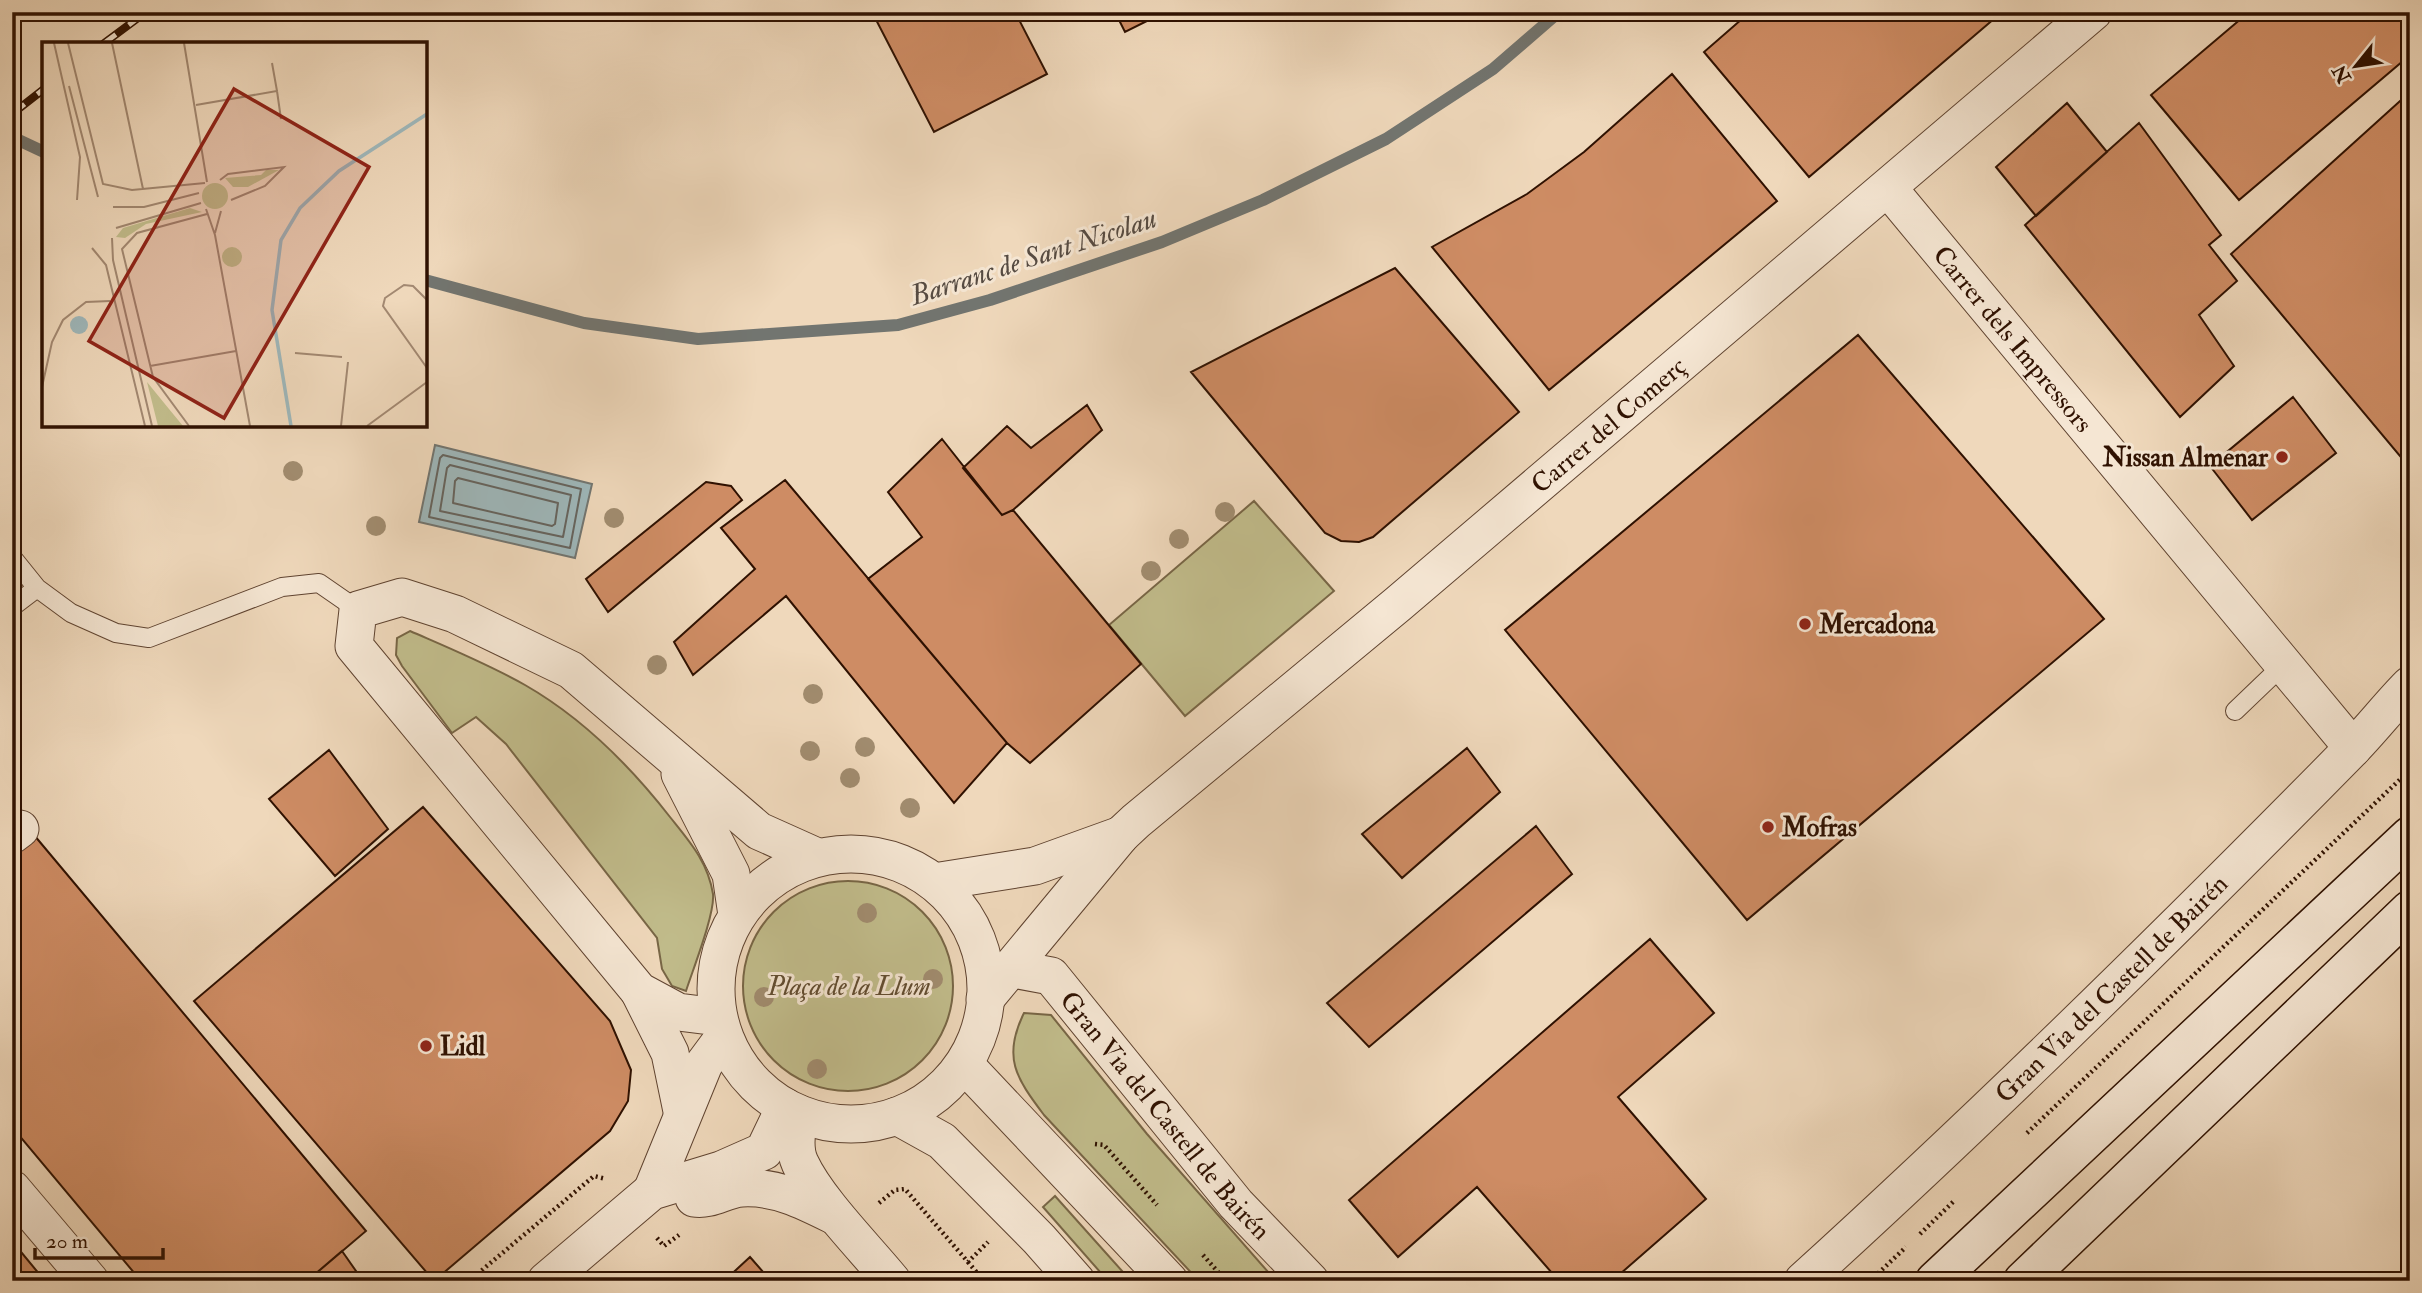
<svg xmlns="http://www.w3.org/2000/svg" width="2422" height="1293" viewBox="0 0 2422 1293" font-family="'IM FELL Double Pica',serif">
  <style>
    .green { fill: #c1bc8b; stroke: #786646; stroke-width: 2 }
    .water { fill: #9eb7ba; stroke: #727570; stroke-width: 2 }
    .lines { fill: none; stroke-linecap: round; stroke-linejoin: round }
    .shore { stroke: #66645e; stroke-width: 2 }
    .stream { stroke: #727570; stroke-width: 12 }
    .building { fill: #ce8c64; stroke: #2f1101; stroke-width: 2 }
    .lane-casing { stroke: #5f4330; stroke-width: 20 }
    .street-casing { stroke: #5f4330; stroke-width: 39 }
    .secondary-casing { stroke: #2f1101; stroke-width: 41 }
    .path { stroke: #2f1101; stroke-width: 4.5; stroke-dasharray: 2 3.5; stroke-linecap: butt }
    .lane { stroke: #f5e6d3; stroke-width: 18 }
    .street { stroke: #f5e6d3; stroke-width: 37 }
    .secondary { stroke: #f5e6d3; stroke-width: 38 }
    .rail-casing { stroke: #2f1101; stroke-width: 8 }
    .rail { stroke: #f5e6d3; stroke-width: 5; stroke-dasharray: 16; stroke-linecap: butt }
    .tree { fill: #a18c6f }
    .poi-dot { fill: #8f2418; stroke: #f5e6d3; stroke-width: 2.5 }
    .labels { text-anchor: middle; stroke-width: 6; stroke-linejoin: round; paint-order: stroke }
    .street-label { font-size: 26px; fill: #2f1101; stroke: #f5e6d3 }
    .poi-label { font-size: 26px; font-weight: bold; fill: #2f1101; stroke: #f5e6d3; text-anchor: start }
    .park-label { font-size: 26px; font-style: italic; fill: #624d31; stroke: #f5e6d3 }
    .water-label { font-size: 28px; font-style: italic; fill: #564b42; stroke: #f5e6d3 }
    .inset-river { fill: none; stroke: #9eb7ba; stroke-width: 3.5 }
    .inset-road { fill: none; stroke: #a28871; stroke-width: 2 }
    .view { fill: #8f2418; fill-opacity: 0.15; stroke: #8f2418; stroke-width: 3.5 }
    .inset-edge { fill: none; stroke: #2f1101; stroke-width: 3.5 }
  </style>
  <rect width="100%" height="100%" fill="#efd8bb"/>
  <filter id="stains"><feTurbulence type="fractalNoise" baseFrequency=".00286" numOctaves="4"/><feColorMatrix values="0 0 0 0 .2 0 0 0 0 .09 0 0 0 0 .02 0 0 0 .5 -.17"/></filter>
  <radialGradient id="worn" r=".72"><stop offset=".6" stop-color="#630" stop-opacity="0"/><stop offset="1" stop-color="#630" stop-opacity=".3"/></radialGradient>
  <!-- green -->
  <path class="green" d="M1254,501L1334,591L1185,716L1109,625Z
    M410,631C449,648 488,664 525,685C581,717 631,767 670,817C690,842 708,862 713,894C715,914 693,969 686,991L672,986L662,969L657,938L506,744L476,717L452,733L402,666L396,655L397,638Z
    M743 986a105 105 0 1 1 210 0a105 105 0 1 1-210 0Z
    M1024,1013L1051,1015L1147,1134L1276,1281H1199L1044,1115C1016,1078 1002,1057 1024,1013Z
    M1055,1196L1131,1281H1108L1043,1207Z"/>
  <!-- water -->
  <path class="water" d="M435,445L592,484L575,558L419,522Z"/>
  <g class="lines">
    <!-- shore -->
    <path class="shore" d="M443,455L581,489L570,548L429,517L440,458Z
      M450,465L571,495L563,537L440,511L447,468Z
      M458,478L558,503L555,524L552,526L453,503L455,481Z"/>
    <!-- stream -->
    <path class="stream" d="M12,137L44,152
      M425,280L584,323L698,339L898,325L990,300L1162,242L1263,200L1386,139L1493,69L1559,12"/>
  </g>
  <!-- building -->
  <path class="building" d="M872,12H1015L1047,74L934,132Z
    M1115,12H1165L1125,32Z
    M1750,12H2002L1809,177L1704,52Z
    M2249,12H2410V22L2404,27L2410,34V55L2239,200L2151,95Z
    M1672,74L1777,201L1549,390L1432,247L1527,194L1584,152Z
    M2410,92V468L2231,254Z
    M2067,103L2107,152L2036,216L1996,167Z
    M2139,123L2221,235L2209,245L2237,281L2199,315L2234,366L2180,417L2025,225Z
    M1395,268L1519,412L1373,537L1359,542L1341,541L1325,533L1191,372Z
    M1858,335L2104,619L1747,920L1505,630Z
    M2293,397L2336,453L2252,520L2210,466Z
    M1087,405L1102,430L1013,510L1002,515L963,468L1007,426L1031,448Z
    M942,439L1002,515L1013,510L1141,664L1030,763L1007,743L868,579L922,537L888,492Z
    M785,480L1007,743L954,803L786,596L693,675L674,642L755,569L721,528Z
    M706,482L731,486L742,500L608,612L586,579Z
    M1467,748L1500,792L1402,878L1362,834Z
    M329,750L388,829L335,876L269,799Z
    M423,807L610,1021L631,1070L628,1101L610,1131L434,1281L194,1001Z
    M1536,826L1572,874L1369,1047L1327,1003Z
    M34,835L366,1231L307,1281H141L12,1127V853Z
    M1650,939L1714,1013L1618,1097L1706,1199L1612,1281H1559L1477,1187L1398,1257L1349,1200Z
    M12,1241L45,1281H12Z
    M342,1251L363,1281H307Z
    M750,1257L771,1281H724Z"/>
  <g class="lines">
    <!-- lane casing -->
    <g class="lane-casing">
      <path id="lane" d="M12,557L37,588L71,613L116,633L149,638L282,587L319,583L358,610
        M12,607L37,588
        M2235,711L2283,665"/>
    </g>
    <!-- street casing -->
    <g class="street-casing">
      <g id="street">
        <path id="s1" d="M1888,188L2353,748"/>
        <path d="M680,774L731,874L737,915"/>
        <path d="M12,835L20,829"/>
        <circle cx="851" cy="989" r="135"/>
        <path d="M934,882L1035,866L1121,835"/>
        <path id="s2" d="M1013,969L1051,976L1236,1204L1310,1281"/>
        <path d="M639,991L670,1053L682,1111"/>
        <path id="s3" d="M985,999L1121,835L1136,821L1398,604L2093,12"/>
        <path d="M718,1017L678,1012L639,991L354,646L358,610L402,597L455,614L571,670L759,831L817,857"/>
        <path d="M964,1064L1169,1281"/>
        <path d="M799,1114C797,1130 793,1148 800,1163C817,1200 865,1248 892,1281"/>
        <path d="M897,1116L942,1141L1039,1239L1076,1281"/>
        <path d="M12,1189L90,1281"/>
        <path d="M652,1191L704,1064L724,1037"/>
        <path d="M694,1198C711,1201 725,1189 742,1188C776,1186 805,1201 835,1216"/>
        <path d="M546,1281L652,1191L721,1170L764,1151L785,1107"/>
        <path id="s4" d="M1803,1281C1991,1110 2172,932 2350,751C2371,730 2389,706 2410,685"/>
      </g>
    </g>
    <!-- secondary casing -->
    <g class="secondary-casing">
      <path id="secondary" d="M1935,1281L2410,836
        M2023,1281L2410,910"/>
    </g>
    <!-- path -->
    <path class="path" d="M2027,1133L2410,770
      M1095,1144L1104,1145L1157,1205
      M879,1203L895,1190L905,1189L968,1262L988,1242
      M1920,1234L1954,1201
      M657,1238L664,1246L679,1235
      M1203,1255L1226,1281
      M968,1262L984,1281
      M469,1281L594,1176L606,1179
      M1870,1281L1906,1247"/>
    <!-- lane -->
    <use href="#lane" class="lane"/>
    <!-- street -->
    <use href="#street" class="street"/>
    <!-- secondary -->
    <use href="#secondary" class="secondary"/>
    <!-- rail casing -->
    <g class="rail-casing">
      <path id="rail" d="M12,19L18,12
        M103,44L146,12
        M12,114L44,89"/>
    </g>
    <!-- rail -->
    <use href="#rail" class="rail"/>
  </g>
  <!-- trees -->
  <g class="tree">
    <circle cx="293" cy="471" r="10"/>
    <circle cx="1225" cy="512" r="10"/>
    <circle cx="614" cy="518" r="10"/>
    <circle cx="376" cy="526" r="10"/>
    <circle cx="1179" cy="539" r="10"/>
    <circle cx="1151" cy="571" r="10"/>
    <circle cx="657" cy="665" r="10"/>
    <circle cx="813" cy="694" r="10"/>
    <circle cx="865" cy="747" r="10"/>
    <circle cx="810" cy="751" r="10"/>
    <circle cx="850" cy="778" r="10"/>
    <circle cx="910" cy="808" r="10"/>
    <circle cx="867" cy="913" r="10"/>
    <circle cx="933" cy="979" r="10"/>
    <circle cx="764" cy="997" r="10"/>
    <circle cx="817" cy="1069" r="10"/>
  </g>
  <!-- markers -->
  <g class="poi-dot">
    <circle cx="2282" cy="457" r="7"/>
    <circle cx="1805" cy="624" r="7"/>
    <circle cx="1768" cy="827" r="7"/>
    <circle cx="426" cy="1046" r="7"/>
  </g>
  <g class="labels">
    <!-- street labels -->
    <g class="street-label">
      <text dy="9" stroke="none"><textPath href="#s1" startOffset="196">Carrer dels Impressors</textPath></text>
      <text dy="9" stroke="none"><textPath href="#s3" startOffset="850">Carrer del Comerç</textPath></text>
      <text dy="9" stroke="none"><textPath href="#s4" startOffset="425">Gran Via del Castell de Bairén</textPath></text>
      <text dy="9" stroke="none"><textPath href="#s2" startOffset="219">Gran Via del Castell de Bairén</textPath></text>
    </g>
    <!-- poi labels -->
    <g class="poi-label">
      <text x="2268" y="466" text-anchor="end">Nissan Almenar</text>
      <text x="1819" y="633">Mercadona</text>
      <text x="1782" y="836">Mofras</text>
      <text x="440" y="1055">Lidl</text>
    </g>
    <!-- park labels -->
    <g class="park-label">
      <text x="849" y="995">Plaça de la Llum</text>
    </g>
    <!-- water labels -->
    <g class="water-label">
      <text transform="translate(1033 256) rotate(-18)" y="10">Barranc de Sant Nicolau</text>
    </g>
  </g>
  <!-- overview -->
  <g transform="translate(42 42)">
    <rect width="385" height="385" fill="#efd8bb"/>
    <path d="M224,128H237L206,145H191L183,136L219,133ZM160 154a13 13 0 1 1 26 0a13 13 0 1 1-26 0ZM148,166L160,170L104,182L83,196L74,195L81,186ZM180 215a10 10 0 1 1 20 0a10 10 0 1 1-20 0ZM105,340L127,367L141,384H116Z" fill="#c1bc8b"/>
    <path d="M28 283a9 9 0 1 1 18 0a9 9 0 1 1-18 0Z" fill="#9eb7ba"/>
    <path class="inset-river" d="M249,384L230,268L239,198L258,166L297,129L385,72"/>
    <path class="inset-road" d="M12,1L38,115L35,158M26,1L61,142L90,148L163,141M70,1L101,147M142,1L165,140M27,44L56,155M235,49L239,77M154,63L235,49L230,21M178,138L186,132L242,125L223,144L189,158M71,165H102L157,151M164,167L173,193L208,384M74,186L159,161M173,191L179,169M70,196L71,218L110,384M50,206L64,223L103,384M385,258L371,244L362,243L343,256L341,264L385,326M253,311L300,315M108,324L194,309M0,345L10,300L21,278L44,260L68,259M147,384L111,335L80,207L95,191L165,172M299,384L306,320M325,384L385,340"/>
    <path class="view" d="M192,47L327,125L182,376L47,299Z"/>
    <rect width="385" height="385" class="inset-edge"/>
  </g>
  <!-- margin -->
  <rect width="2422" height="1293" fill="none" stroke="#efd8bb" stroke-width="42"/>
  <rect x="14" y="14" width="2394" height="1265" fill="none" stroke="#2f1101" stroke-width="3.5"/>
  <rect x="21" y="21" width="2380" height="1251" fill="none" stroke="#2f1101" stroke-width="2"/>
  <!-- north arrow -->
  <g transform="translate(2356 66) rotate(240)" stroke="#f5e6d3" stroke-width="5" paint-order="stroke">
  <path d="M0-5L12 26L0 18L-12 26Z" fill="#2f1101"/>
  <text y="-10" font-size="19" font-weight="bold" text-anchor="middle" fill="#2f1101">N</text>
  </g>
  <!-- scale -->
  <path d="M35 1248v10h128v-10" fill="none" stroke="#2f1101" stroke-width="3.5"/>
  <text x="46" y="1248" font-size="21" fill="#2f1101" stroke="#f5e6d3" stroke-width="5" paint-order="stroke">20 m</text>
  <rect width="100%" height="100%" filter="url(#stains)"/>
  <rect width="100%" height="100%" fill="url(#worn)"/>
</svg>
